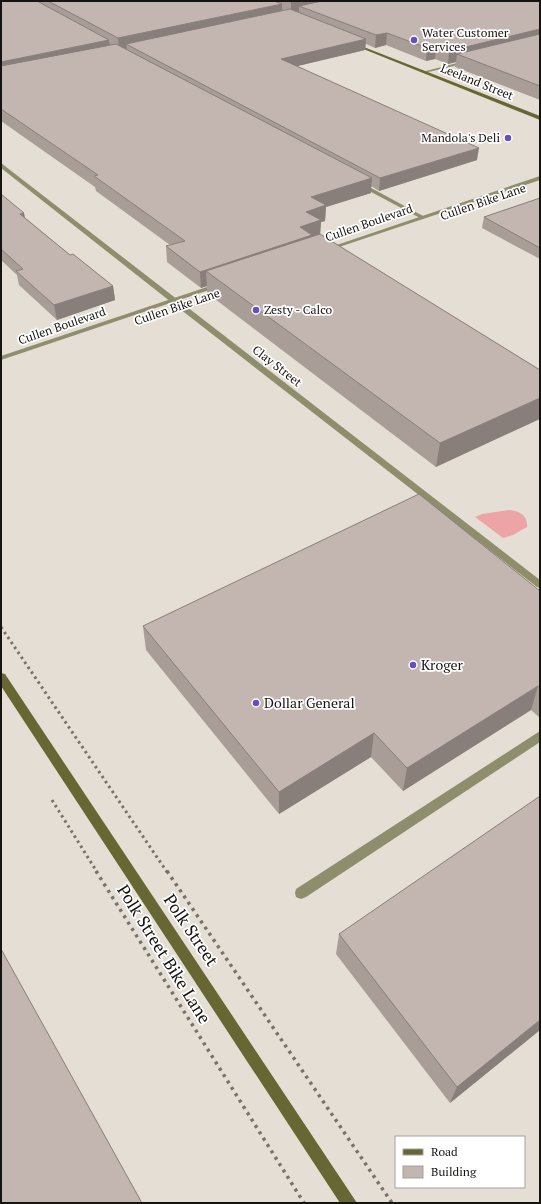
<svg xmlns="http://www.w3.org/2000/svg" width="541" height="1204" viewBox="0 0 541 1204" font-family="'PT Serif',serif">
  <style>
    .green { fill: #eda4a6 }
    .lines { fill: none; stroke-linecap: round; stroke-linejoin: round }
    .path-far1 { stroke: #77736c; stroke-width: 3; stroke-dasharray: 2.5 3.5; stroke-linecap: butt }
    .path { stroke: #77736c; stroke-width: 3.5; stroke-dasharray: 3 4.5; stroke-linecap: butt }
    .service { fill: #8e8e6d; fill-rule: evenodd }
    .minor { fill: #8e8e6d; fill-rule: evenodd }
    .tertiary { fill: #8e8e6d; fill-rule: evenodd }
    .secondary { fill: #676733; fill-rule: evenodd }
    .wall { fill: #a89d97 }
    .shaded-wall { fill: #887f7b }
    .building { fill: #c3b6b0; stroke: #887f7b }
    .poi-dot { fill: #634ec7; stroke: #fff; stroke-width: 1.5 }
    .labels { text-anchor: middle; stroke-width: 3.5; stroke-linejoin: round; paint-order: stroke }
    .far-poi-label { font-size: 12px; fill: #161410; stroke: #fff; text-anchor: start }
    .far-street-label { font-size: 12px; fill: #161410; stroke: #fff }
    .poi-label { font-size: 14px; fill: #161410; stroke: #fff; text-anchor: start }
    .near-street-label { font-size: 17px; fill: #161410; stroke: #fff }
  </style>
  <rect width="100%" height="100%" fill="#e5ded4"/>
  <!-- green -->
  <path class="green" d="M509,510C519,511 528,515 527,527L513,535L503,538L475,517L482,514Z"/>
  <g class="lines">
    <!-- path-far1 -->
    <path class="path-far1" d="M1,627L167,872
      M52,800L97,872"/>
    <!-- path -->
    <path class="path" d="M96,871L304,1203
      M167,871L392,1203"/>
    <!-- service -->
    <path class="service" d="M540,731V742L306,897L301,899L296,897L295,893L296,889Z"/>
    <!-- minor -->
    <path class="minor" d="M469,60L471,62L424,73L422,72Z
      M1,163L540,580V588L537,587L171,302L1,168Z
      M358,183H362L425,217L420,218L358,185Z"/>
    <!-- tertiary -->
    <path class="tertiary" d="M540,176V180L327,251L322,250Z
      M219,283L221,284V286L1,360V356Z"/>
    <!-- secondary -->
    <path class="secondary" d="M351,42L540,116V120L351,44Z
      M1,673L5,674L357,1203H340L1,686Z"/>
  </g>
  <!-- wall -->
  <path class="wall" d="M1,1H540V100L455,67L456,62L448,64L435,59L426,61L386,45L375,48L366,44L365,50L297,66L477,160L379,191L371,186V193L326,207L325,221L321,222L320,234L540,370L436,467L207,293V286L201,288L167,262L166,246L170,245L96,191L95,187L1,121Z
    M1,194L25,218L70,255L113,286L115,300L57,320L19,285L17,275L1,260Z
    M540,198V259L482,228L484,217Z
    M540,591V718L531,710L403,791L371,757L279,814L146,650L143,626Z
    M339,934L540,1030L450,1103L336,954Z"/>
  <!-- shaded-wall -->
  <path class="shaded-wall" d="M298,1H354L299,6V12L291,14V2Z
    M282,4V16L126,44L127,49L119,50L118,38Z
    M540,29V41L457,54L456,62L448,64L449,51Z
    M387,33L386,45L375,48L376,35Z
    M366,39L365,50L281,70V59Z
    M109,40L111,52L1,75V62Z
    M436,46L435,59L426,61L427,48Z
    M479,148L477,160L379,191L380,178Z
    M372,178L371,193L326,207L325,221L321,222L320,236L206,271L207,286L201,288L200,272L300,227L311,197Z
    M24,213L27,226L20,214Z
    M113,286L115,300L57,320L54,305Z
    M540,398V419L436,467L440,443Z
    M538,686L531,710L403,791L407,768Z
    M374,733L371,757L279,814V792Z
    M540,1020V1030L450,1103L457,1087Z"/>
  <!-- building -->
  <path class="building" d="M1,1H37L109,40L1,62Z
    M48,1H274L282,4L118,38Z
    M287,1H298L291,2Z
    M322,1H540V29L449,51L436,46L427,48L387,33L376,35L299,6Z
    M290,9L366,39L281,59L479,148L380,178L126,44Z
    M540,34V86L457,54Z
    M116,44L372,178L311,197L326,205L306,212L321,220L300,227L312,235L200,272L166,246L185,241L94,176L98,175L1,109V66Z
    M1,194L24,213L20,214L70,255L73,254L113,286L54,305L16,271L23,269L1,249Z
    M540,198V248L484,217Z
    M320,234L540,370V398L440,443L206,271Z
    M419,494L540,591V687L538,686L407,768L374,733L279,792L143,626Z
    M540,796V1020L457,1087L339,934Z
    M1,949L142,1203H1Z"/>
  <!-- markers -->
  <g class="poi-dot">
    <circle cx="414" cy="40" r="4"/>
    <circle cx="508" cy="138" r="4"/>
    <circle cx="256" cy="310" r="4"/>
    <circle cx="413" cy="665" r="4"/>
    <circle cx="256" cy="703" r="4"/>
  </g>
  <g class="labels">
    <!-- far-poi labels -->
    <g class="far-poi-label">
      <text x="422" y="37">Water Customer<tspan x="422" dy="14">Services</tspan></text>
      <text x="500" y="142" text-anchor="end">Mandola's Deli</text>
      <text x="264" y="314">Zesty - Calco</text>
    </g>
    <!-- far-street labels -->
    <g class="far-street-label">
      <text transform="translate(477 82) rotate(22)" y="4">Leeland Street</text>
      <text transform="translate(483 202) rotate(-19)" y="4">Cullen Bike Lane</text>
      <text transform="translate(369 223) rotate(-19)" y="4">Cullen Boulevard</text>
      <text transform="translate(177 307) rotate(-19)" y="4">Cullen Bike Lane</text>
      <text transform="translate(62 326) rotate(-19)" y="4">Cullen Boulevard</text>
      <text transform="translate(277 366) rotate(38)" y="4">Clay Street</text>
    </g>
    <!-- poi labels -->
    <g class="poi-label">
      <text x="421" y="670">Kroger</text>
      <text x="264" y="708">Dollar General</text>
    </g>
    <!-- near-street labels -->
    <g class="near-street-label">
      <text transform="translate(191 930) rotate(56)" y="6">Polk Street</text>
      <text transform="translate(164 954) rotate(58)" y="6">Polk Street Bike Lane</text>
    </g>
  </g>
  <!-- border -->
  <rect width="541" height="1204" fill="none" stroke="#161410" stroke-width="4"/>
  <!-- legend -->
  <rect x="395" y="1136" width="130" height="52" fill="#ffffff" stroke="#a2a19f"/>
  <rect x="403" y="1149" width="20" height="6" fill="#676733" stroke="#a2a19f"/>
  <text x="431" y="1156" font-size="12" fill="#161410">Road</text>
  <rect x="403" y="1166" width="20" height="12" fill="#c3b6b0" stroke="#a2a19f"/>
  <text x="431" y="1176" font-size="12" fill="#161410">Building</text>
</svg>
